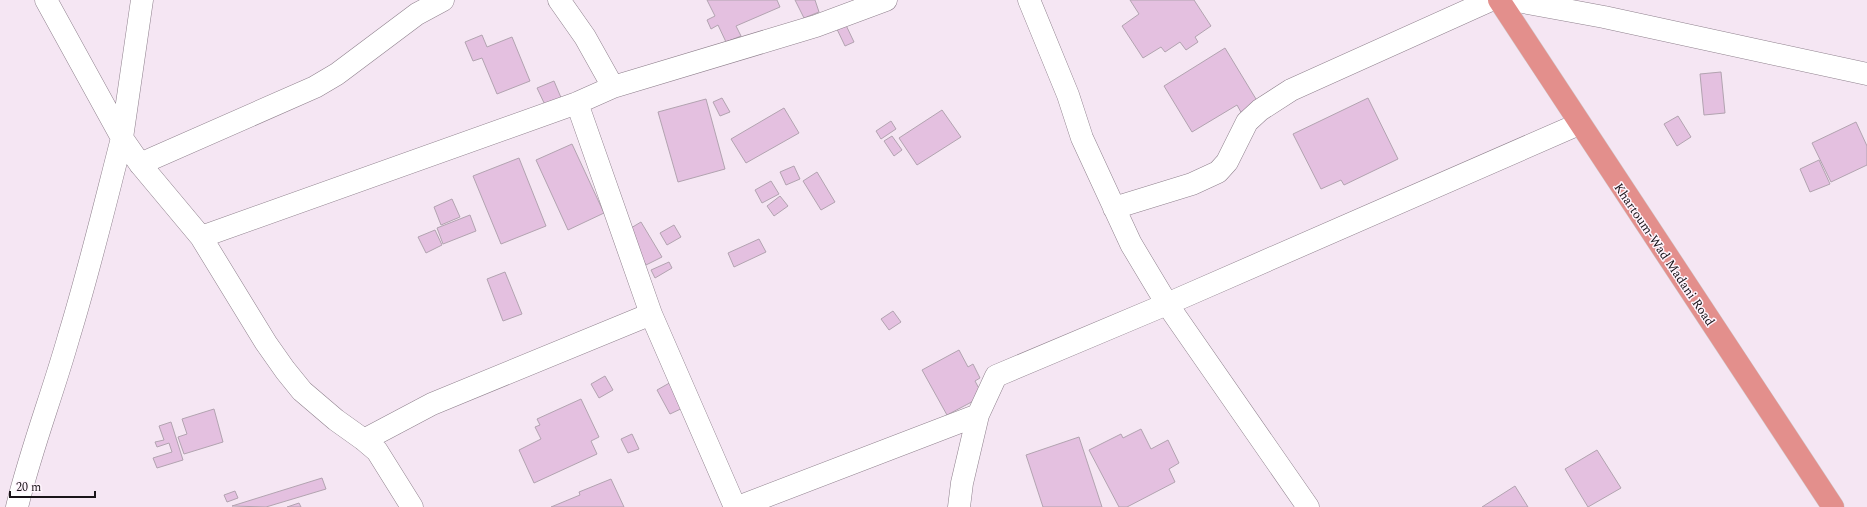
<svg xmlns="http://www.w3.org/2000/svg" width="1867" height="507" viewBox="0 0 1867 507" font-family="Spectral,serif">
  <style>
    .building { fill: #e4c0e0; stroke: #b2a3b0 }
    .lines { fill: none; stroke-linecap: round; stroke-linejoin: round }
    .minor-casing { stroke: #8f818d; stroke-width: 23 }
    .highway-casing { stroke: #d1d0d1; stroke-width: 23 }
    .minor { stroke: #fff; stroke-width: 22 }
    .highway { stroke: #e38f8c; stroke-width: 22 }
    .labels { text-anchor: middle; stroke-width: 3; stroke-linejoin: round; paint-order: stroke }
    .street-label { font-size: 13px; fill: #1a1419; stroke: #fff5fd }
  </style>
  <rect width="100%" height="100%" fill="#f5e6f3"/>
  <!-- building -->
  <path class="building" d="M707,0H777L780,7L736,26L741,36L726,42L718,25L711,29L707,20L715,16Z
    M795,0H815L819,12L804,18Z
    M1130,0H1194L1211,26L1195,37L1198,42L1186,50L1180,42L1165,52L1161,47L1143,58L1122,26L1139,14Z
    M844,21L854,42L845,46L835,25Z
    M482,35L487,47L512,37L530,81L497,94L482,58L473,61L465,42Z
    M1225,48L1259,104L1242,114L1237,105L1192,132L1164,86Z
    M1721,72L1725,113L1704,115L1700,74Z
    M554,81L562,100L546,107L537,88Z
    M722,98L730,112L720,116L713,102Z
    M1368,98L1398,159L1344,185L1341,180L1321,189L1293,134Z
    M706,99L725,169L678,182L658,112Z
    M784,108L799,133L746,163L731,139Z
    M942,110L961,137L917,165L899,138Z
    M1678,116L1691,137L1677,146L1664,124Z
    M891,121L896,129L881,139L876,131Z
    M1856,122L1867,146V165L1831,182L1812,143Z
    M892,136L902,150L894,156L884,141Z
    M572,144L604,213L568,230L536,160Z
    M519,158L546,226L501,244L473,176Z
    M1819,160L1830,184L1810,192L1800,169Z
    M794,166L800,179L786,185L780,172Z
    M817,172L835,202L821,210L803,181Z
    M771,181L779,194L762,203L755,190Z
    M780,196L788,206L774,216L767,206Z
    M452,199L460,217L441,225L434,207Z
    M470,215L476,231L443,244L437,228Z
    M641,222L662,257L646,265L626,231Z
    M674,225L681,237L667,245L660,233Z
    M435,230L442,245L426,253L418,237Z
    M759,239L766,252L734,267L728,253Z
    M669,262L672,268L655,278L651,270Z
    M505,272L522,314L503,321L487,279Z
    M893,311L901,322L889,330L881,319Z
    M959,350L968,367L973,364L980,378L975,381L983,396L947,415L922,370Z
    M605,376L613,390L599,398L591,384Z
    M673,381L687,406L670,414L657,390Z
    M581,399L599,437L591,441L597,454L534,483L519,450L541,439L535,427L540,425L537,419Z
    M214,409L223,442L184,454L178,437L187,434L182,419Z
    M171,422L183,460L157,468L153,458L172,452L169,443L157,447L155,442L164,440L159,426Z
    M1141,429L1151,449L1168,440L1179,463L1169,469L1175,482L1127,507H1119L1089,450L1121,434L1123,438Z
    M632,434L639,449L628,453L621,439Z
    M1079,437L1102,507H1043L1026,455Z
    M1597,450L1621,488L1588,507L1565,469Z
    M322,478L326,489L266,507L232,506Z
    M611,479L624,507H551L580,495L579,492Z
    M1515,486L1528,507H1482Z
    M235,491L238,498L227,502L224,495Z
    M299,503L301,507H287Z"/>
  <g class="lines">
    <!-- minor casing -->
    <g class="minor-casing">
      <path id="minor" d="M46,0L122,138L142,0
        M559,0L585,37L613,87
        M1029,0L1068,95L1082,138L1131,244L1167,304L1308,507
        M1512,0L1604,17L1867,74
        M577,103L651,314L735,507
        M122,138L140,164L201,237L266,343L285,370L302,391L336,420L364,440L377,451L412,507
        M140,164L315,87L337,74L417,14L443,0
        M1114,208L1192,184L1218,172L1227,162L1247,122L1260,110L1291,90L1491,0
        M201,237L577,103L613,87L816,26L886,0
        M364,440L432,404L651,314
        M17,507C31,449 53,393 69,336C89,271 105,204 122,138
        M738,507L978,415L996,376L1167,304L1579,124
        M959,507L962,483L978,415"/>
    </g>
    <!-- highway casing -->
    <g class="highway-casing">
      <path id="highway" d="M1499,0L1833,507"/>
    </g>
    <!-- minor -->
    <use href="#minor" class="minor"/>
    <!-- highway -->
    <use href="#highway" class="highway"/>
  </g>
  <g class="labels">
    <!-- street labels -->
    <g class="street-label">
      <text transform="translate(1665 254) rotate(56)" y="5">Khartoum-Wad Madani Road</text>
    </g>
  </g>
  <!-- scale -->
  <path d="M10 491v6h85v-6" fill="none" stroke="#1a1419" stroke-width="2"/>
  <text x="16" y="491" font-size="12" fill="#1a1419" stroke="#fff5fd" stroke-width="3" paint-order="stroke">20 m</text>
</svg>
